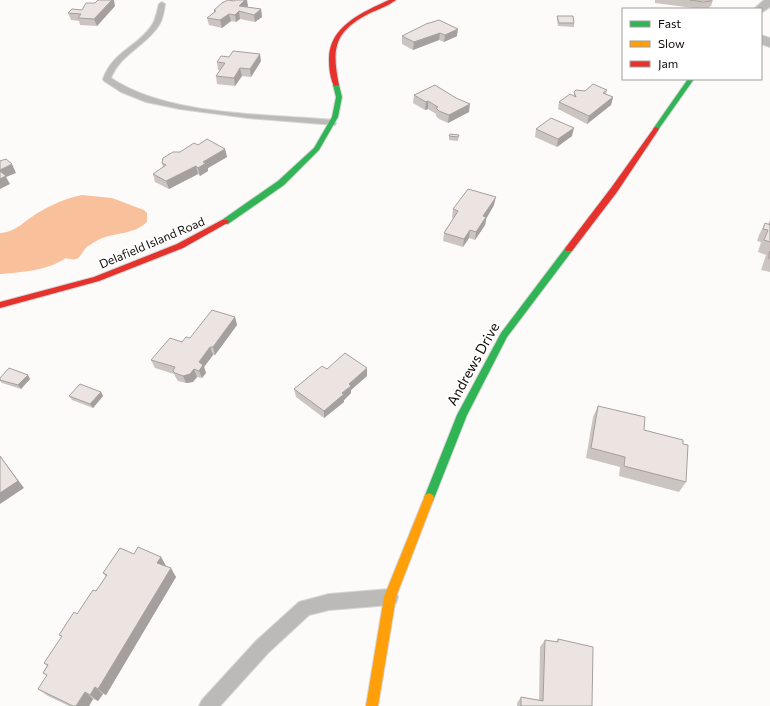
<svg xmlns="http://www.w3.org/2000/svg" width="770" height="706" viewBox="0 0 770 706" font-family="Commissioner,sans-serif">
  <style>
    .water { fill: #f8c09b }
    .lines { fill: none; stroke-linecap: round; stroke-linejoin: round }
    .lane-casing { stroke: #d6d5d4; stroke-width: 2 }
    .street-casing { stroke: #d6d5d4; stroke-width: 2 }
    .fast-casing { stroke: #d6d5d4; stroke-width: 2 }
    .slow-casing { stroke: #d6d5d4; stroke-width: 2 }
    .jam-casing { stroke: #d6d5d4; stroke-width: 2 }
    .lane { fill: #bcbab9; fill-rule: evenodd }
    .street { fill: #bcbab9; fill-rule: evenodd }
    .fast { fill: #30b455; fill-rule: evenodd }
    .slow { fill: #ff9f0a; fill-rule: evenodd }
    .jam { fill: #e5322d; fill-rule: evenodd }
    .wall { fill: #cbc4c1 }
    .shaded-wall { fill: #a5a09d }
    .building { fill: #ece4e0; stroke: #a5a09d }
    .labels { text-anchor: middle; stroke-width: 3.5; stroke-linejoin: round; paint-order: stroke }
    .far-street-label { font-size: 12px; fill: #110b08; stroke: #fff }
    .street-label { font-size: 14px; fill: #110b08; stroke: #fff }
  </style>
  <rect width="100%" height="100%" fill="#fdfbfa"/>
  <!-- water -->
  <path class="water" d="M82,195L112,198L144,210L147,213V222C134,235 114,232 98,240C94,243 88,245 85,249C79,257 79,262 66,258C46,271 23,272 0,274V233C16,233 27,218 41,211C53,204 67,198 82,195Z"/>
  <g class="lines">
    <!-- lane casing -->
    <g class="lane-casing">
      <path id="lane" d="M162,2L165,4C164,11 163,19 159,25C146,46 120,54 111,78C167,116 266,114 332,120L336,123L335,125L248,118L180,109L146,102L121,92L104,81L103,79C113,51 138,47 152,25C156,19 157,11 159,4Z
        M390,589L396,591L398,597L396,603L390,605L329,610L309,615L268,653L220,706H199L202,700L256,641L299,602L329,594Z"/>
    </g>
    <!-- street casing -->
    <g class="street-casing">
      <path id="street" d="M764,0H770V7L761,13V9H754Z
        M761,35L770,38V47L761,44Z"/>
    </g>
    <!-- fast casing -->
    <g class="fast-casing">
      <path id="fast" d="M688,79H694L658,130H654L653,129Z
        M336,83L339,85L342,97L338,117L319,150L284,185L228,224H222V220L278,181L314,148L332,117L336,97L333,85Z
        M569,246L572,247L573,249L572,251L507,337L467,415L433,501L429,503L425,501L424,498L457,415L501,333L566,247Z"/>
    </g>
    <!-- slow casing -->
    <g class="slow-casing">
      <path id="slow" d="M429,493L433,495L434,498L396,597L378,706H366L384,597L424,498L425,495Z"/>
    </g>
    <!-- jam casing -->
    <g class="jam-casing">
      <path id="jam" d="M389,0H396C388,6 379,9 370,13C335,31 331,47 339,85L334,86C330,78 329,68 329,59C329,26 363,12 389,0Z
        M656,127L659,129L617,192L572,251H566L565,249L566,247L611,188L654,128Z
        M222,220H228L229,222L183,248L99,281L0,308V302L94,277L177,244Z"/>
    </g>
    <!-- lane -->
    <use href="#lane" class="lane"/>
    <!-- street -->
    <use href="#street" class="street"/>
    <!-- fast -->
    <use href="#fast" class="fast"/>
    <!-- slow -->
    <use href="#slow" class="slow"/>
    <!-- jam -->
    <use href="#jam" class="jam"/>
  </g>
  <!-- wall -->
  <path class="wall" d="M655,0H713L711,6H710L709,9H701L655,3Z
    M95,3L115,6L97,26L80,25L79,21L71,20L68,13L82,10Z
    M248,6L247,7L261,9L262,17L255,22L240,19L236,22L231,21L222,28L209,25L207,18L214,12V10Z
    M557,16L574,23V27L558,26L557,19Z
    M439,20L457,36L444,42L439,40L413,50L402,44V36Z
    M261,61L251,77L242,76L235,86L217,84L216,76L220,70H218L217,62Z
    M607,90L606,94L613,97L611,105L587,124L558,109L559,102L574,96V92L585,91Z
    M414,95L469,112L448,123L439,119L436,116V114L428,109L425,110L413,103Z
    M536,129L572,136L557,147L535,137Z
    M459,135L458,141L449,140V136Z
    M198,145L225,149L227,157L208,168V171L200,176L198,174L169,189L155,182L153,174L163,167L162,163Z
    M494,205L486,219L485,225L475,240L469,238L463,247L443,241L444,233L454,218H452L453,209Z
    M770,220V272L761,270L766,255L758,252L761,242L757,241L759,235L765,223L768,224Z
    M235,317L237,325L215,355H213L204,367L206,373L202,378L197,377L193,382L186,383L178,381L176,378L174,374L155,368L151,360L182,342Z
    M367,368V376L351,390V393L344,400V402L324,418L296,397L294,389L327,369Z
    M28,375L30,379L21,389L2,383L0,381V378Z
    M101,392L103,396L93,408L72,400L69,396Z
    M598,406L644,430L683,444L686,482L679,492L619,476L620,467L586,458L593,417Z
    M134,554L161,557L166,566L176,577L106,695L103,694L98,701L93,699L89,706H69L48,696L38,689L47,676L43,673L47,666L44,663L62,637L59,635L96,591L106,577L103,573Z
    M558,639L592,706H517V703L521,697L539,700L540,647L545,640L556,642Z"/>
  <!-- shaded-wall -->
  <path class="shaded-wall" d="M112,0H114L115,6L97,26L94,19Z
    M245,0H247L248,6L242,12L239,6Z
    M261,9L262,17L255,22L254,15Z
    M239,11L240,19L236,22L235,15Z
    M229,14L231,21L222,28L220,20Z
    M458,29L457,36L444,42L445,35Z
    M440,33L439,40L413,50L414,42Z
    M260,54L261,61L251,77L250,69Z
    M240,68L242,76L235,86L234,78Z
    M613,97L611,105L587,124L589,116Z
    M428,101V109L425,110L426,102Z
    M470,104L469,112L448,123L449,115Z
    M574,128L572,136L557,147L558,139Z
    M225,149L227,157L208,168V171L200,176L198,168L203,162Z
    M12,164L16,173L6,177L10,184L0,189V170Z
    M196,166L198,174L169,189L166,181Z
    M496,197L494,205L486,219L485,225L475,240L476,232L483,216Z
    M470,230L469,238L463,247L464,239Z
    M235,317L237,325L215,355L213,347Z
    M210,347L213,355L204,367L206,373L202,378L199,371V362Z
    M367,368V376L351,390V393L344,400V402L324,418V411L342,393L349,384Z
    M194,369L197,377L193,382L186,383L183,376Z
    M28,375L30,379L21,389L18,385Z
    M101,392L103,396L93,408L90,404Z
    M0,456L24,488L0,504Z
    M161,557L166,566L163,572L157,563Z
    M171,568L176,577L106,695L98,689Z
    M95,687L103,694L98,701L90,695Z
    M85,692L93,699L89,706H76Z"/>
  <!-- building -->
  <path class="building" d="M98,0H112L94,19L78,18L81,14L68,13L72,9L82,10L86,3H95Z
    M228,0L234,1L235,0H245L239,6L261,9L254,15L239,11L235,15L229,14L220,20L207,18L216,11L214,10L222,3Z
    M690,0H711V1L703,2Z
    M557,16H573L574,23H559Z
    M439,20L458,29L445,35L440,33L414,42L402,36L426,24Z
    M233,51L260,54L250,69L240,68L234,78L216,76L225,63L217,62L221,56L229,57Z
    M593,84L607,90L603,93L613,97L589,116L559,102L570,94L576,97L574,92L576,90L585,91Z
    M435,85L456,98L470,104L449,115L439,111L436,108L438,107L428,101L426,102L414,95Z
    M551,118L574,128L558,139L536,129Z
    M450,134L459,135L458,137L449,136Z
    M207,139L225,149L203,162L206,163L198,168L196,166L166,181L153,174L166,165L162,163L163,158L173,152H180L194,143L198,145Z
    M6,159L12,164L0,170V161Z
    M0,171L6,176L0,179Z
    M468,189L496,197L483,216L486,217L476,232L470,230L464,239L444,233L458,211L453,209Z
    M765,223L770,225V223V242L764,240L768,230L763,229Z
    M770,251V258H768Z
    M212,310L235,317L213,347H210L199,362L203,365L199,371L194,369L190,374L183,376L175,373L173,371L175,367L151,360L170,338L182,342L186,337L190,338Z
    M345,353L367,368L349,384L351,386L342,393L344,394L324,411L294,389L322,366L327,369Z
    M9,368L28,375L18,385L0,380V378Z
    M80,384L101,392L90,404L69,396Z
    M598,406L645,417L644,430L683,440V444L688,445L686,482L624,466L625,457L591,448Z
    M0,456L18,481L0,493Z
    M138,547L161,557L157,563L171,568L98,689L95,687L90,695L85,692L76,706H73L38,689L47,675L43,673L48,665L44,663L62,636L59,635L74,612L77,614L93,590L96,591L107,575L103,573L120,548L134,554Z
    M558,639L593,647L592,706H521V697L543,701L545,640L558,642Z"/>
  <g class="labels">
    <!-- far-street labels -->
    <g class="far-street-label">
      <text transform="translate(152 243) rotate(-23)" y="4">Delafield Island Road</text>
    </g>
    <!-- street labels -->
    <g class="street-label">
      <text transform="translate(473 364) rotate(-61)" y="5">Andrews Drive</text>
    </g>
  </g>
  <!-- legend -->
  <rect x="622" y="8" width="140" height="72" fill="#ffffff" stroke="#a09d9c"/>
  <rect x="630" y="21" width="20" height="6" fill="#30b455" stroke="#a09d9c"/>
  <text x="658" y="28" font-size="12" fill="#110b08">Fast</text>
  <rect x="630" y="41" width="20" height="6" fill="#ff9f0a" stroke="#a09d9c"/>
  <text x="658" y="48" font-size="12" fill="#110b08">Slow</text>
  <rect x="630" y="61" width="20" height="6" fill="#e5322d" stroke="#a09d9c"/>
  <text x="658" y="68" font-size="12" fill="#110b08">Jam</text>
</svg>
